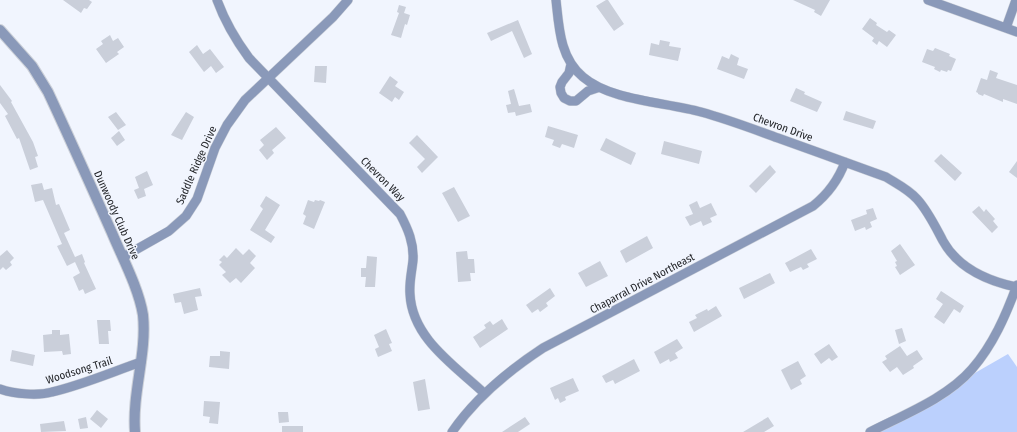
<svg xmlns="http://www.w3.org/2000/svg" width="1017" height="432" viewBox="0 0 1017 432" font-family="'Fira Sans Condensed',sans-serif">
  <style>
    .green { fill: #bbd0fd }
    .building { fill: #cacfda }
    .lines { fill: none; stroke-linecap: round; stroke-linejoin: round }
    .minor-casing { stroke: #ccd0d8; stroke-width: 10 }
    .tertiary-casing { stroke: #ccd0d8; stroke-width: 12 }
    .minor { stroke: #8a99b9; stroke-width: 9 }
    .tertiary { stroke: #8a99b9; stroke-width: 10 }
    .labels { text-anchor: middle; stroke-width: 3; stroke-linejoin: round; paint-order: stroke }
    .street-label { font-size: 11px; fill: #232529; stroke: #f1f5fe }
  </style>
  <rect width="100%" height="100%" fill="#f1f5fe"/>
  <!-- green -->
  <path class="green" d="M1008,354L1017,367V432H872Z"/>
  <!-- building -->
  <path class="building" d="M63,0H89L92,2L87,9L84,8L81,13Z
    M606,0H608L624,24L614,31L596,6Z
    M793,0H830L821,16L814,12L815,10Z
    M399,5L406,7L404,13L410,15L407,25L405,24L401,38L391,35L399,13L397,12Z
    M870,18L877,23L876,25L887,32L889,30L896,35L887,47L879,41L877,45L872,41L874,38L862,29Z
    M518,20L532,54L524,58L512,31L491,41L487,33Z
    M110,35L113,41L118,38L124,47L117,52L119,54L106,63L96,49L103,44L101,41Z
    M660,40L670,42L669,46L681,48L678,61L649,55L651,43L659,45Z
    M197,45L203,54L210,49L224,67L216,73L211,66L204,72L189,52Z
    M935,48L950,54L949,56L956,59L951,71L948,70L947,72L941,70L940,72L934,69L935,67L922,62L927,49L933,51Z
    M731,54L739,58L737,65L748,69L744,79L717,69L722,56L729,59Z
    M315,66H327L326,83L314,82Z
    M990,70L998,73L996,78L1017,85V104L1003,99V102L984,94L983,96L978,94V93L976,92L981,78L987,80Z
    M390,76L398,82L395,86L404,92L399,100L395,97L392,102L379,93Z
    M0,85L12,101L11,102L33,142L38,156L35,157L38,167L30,170L19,138L17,139L5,116L8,114L0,103Z
    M796,88L805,92L804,94L822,102L817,112L790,101Z
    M514,89L519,106L530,104L532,112L516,116L515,112L508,113L506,105L511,104L508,91Z
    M846,111L876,121L873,129L843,120Z
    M116,112L126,125L118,130L108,117Z
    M186,112L194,117L182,140L171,135Z
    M548,126L578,135L574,148L562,144L560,148L552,145L554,140L545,137Z
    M276,127L286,138L272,150L274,153L267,160L259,150L264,145L260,140Z
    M119,131L125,140L117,146L111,138Z
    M417,135L438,157L422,173L417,167L425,159L409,143Z
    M606,138L636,153L631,165L600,150Z
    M664,141L702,151L699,164L661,154Z
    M941,154L962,173L955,181L934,161Z
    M1017,161V178L1009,172Z
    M770,165L776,172L756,193L749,186Z
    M147,171L153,185L144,189L146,196L138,199L134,190L139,188L135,177Z
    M42,183L44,190L52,188L56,205L59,204L70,230L64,233L75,257L82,254L85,262L84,263L96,289L85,294L83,289L79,291L73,277L80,273L75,262L67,266L57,246L62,244L43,200L35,202L31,185Z
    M454,187L470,216L458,222L442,193Z
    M266,196L280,205L265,230L275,237L271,243L250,230L263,209L260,206Z
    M308,200L314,202L315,200L319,201L320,200L325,202L314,229L303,224L306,216L303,214Z
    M697,201L700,208L711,203L717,215L710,218L712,222L703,226L701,221L690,226L685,217L693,214L689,205Z
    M979,206L984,212L986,209L995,219L993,221L998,227L992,233L972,212Z
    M873,208L877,219L870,222L872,227L866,230L865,227L855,231L851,220L867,214L866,210Z
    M647,236L653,248L626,263L620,251Z
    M900,244L915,265L900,275L895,267L897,266L895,262L897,261L891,251Z
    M236,248L243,255L249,249L256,256L250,263L255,268L241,283L236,278L230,283L222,275L226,272L219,265L222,262L219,260L224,255L227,258Z
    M811,249L817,259L807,264L809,267L803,270L801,267L790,272L785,263Z
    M7,250L14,258L10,262L12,265L6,270L3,267L0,270V256Z
    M467,251L468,259H474L475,273H470L471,281L458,282L456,252Z
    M367,256L377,257L375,287H365L366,277H361V268H366Z
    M600,261L608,276L586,287L578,273Z
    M770,273L775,283L744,299L739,288Z
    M200,288L202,296L195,297L198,310L184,314L181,302L175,303L173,294Z
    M550,288L555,296L546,303L548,306L540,312L538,309L532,313L526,305Z
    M941,291L964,306L960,313L954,309L944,324L934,317L943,304L936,299Z
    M716,306L722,316L694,332L689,322L697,318L695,315L707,309L708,311Z
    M502,319L508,329L480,348L473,337L486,328L484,325L490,321L493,325Z
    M97,320H110L111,331H108L109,344H99Z
    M902,328L906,341L899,344L895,330Z
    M386,329L392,343L389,344L392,351L378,357L375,349L379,347L374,335Z
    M52,330H60V335L69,334L71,354L63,355L62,351L44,352L43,335L52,334Z
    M677,339L683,348L675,353L678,358L670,362L669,359L660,364L654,352Z
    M829,344L838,357L832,361L829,358L821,364L814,354Z
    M900,346L907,356L917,350L923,359L913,366L914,368L903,375L897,367L890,372L882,362L887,359L885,356Z
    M12,350L35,355L33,366L10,361Z
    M220,351L230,352L229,369L209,367L210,356H220Z
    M634,359L640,371L615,384L613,380L606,383L602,376Z
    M798,361L806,376L800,380L802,384L791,390L781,370Z
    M573,378L579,391L565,397L566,400L560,403L558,398L555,400L550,388Z
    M425,379L430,409L418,411L413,382Z
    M204,401L220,402L218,424L209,423L210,417L203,416Z
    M97,410L108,419L101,428L90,419Z
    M278,412H288L289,422L279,423Z
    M86,417L88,428L80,429L78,419Z
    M525,417L530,424L518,432H502Z
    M768,417L774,426L764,432H743Z
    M64,421L66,431L41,432L40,424Z
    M282,426H303V432H282Z"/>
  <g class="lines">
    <!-- minor casing -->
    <g class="minor-casing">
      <path id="minor" d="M217,0C225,22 235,39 249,58L400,214C408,229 414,243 413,260C412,271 409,282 410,294C412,338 454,365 484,393
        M556,0C559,28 560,58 583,77C611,101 666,102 701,112C727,119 753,129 778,138C814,151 851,164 886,177C897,184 908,189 917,199C928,211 935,226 943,241C958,268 988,281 1016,287
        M928,0L1017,32
        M1006,28L1016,0
        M571,64L569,73L562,82L560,87L561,93L564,98L570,101H576L588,91L597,88
        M123,257L169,231L186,216L197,199L215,148L227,125L245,100L333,17L348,0
        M0,389C14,394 38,396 52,392C82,385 112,372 141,362
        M452,432C476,397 508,371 543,348L813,206C828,194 838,181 845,162
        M870,432C903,415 947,398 972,369C993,345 1006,315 1017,285"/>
    </g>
    <!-- tertiary casing -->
    <g class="tertiary-casing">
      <path id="tertiary" d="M0,30L32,66L48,92C70,139 91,186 112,233C122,257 139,289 143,315C147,354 132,392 135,432"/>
    </g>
    <!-- minor -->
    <use href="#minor" class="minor"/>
    <!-- tertiary -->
    <use href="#tertiary" class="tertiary"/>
  </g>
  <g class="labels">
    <!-- street labels -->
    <g class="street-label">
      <text transform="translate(783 127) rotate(20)" y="4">Chevron Drive</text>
      <text transform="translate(196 165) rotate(-66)" y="4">Saddle Ridge Drive</text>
      <text transform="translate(383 179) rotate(45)" y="4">Chevron Way</text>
      <text transform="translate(117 215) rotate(66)" y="4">Dunwoody Club Drive</text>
      <text transform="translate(642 283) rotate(-28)" y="4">Chaparral Drive Northeast</text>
      <text transform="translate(79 370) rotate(-17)" y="4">Woodsong Trail</text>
    </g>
  </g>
</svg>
